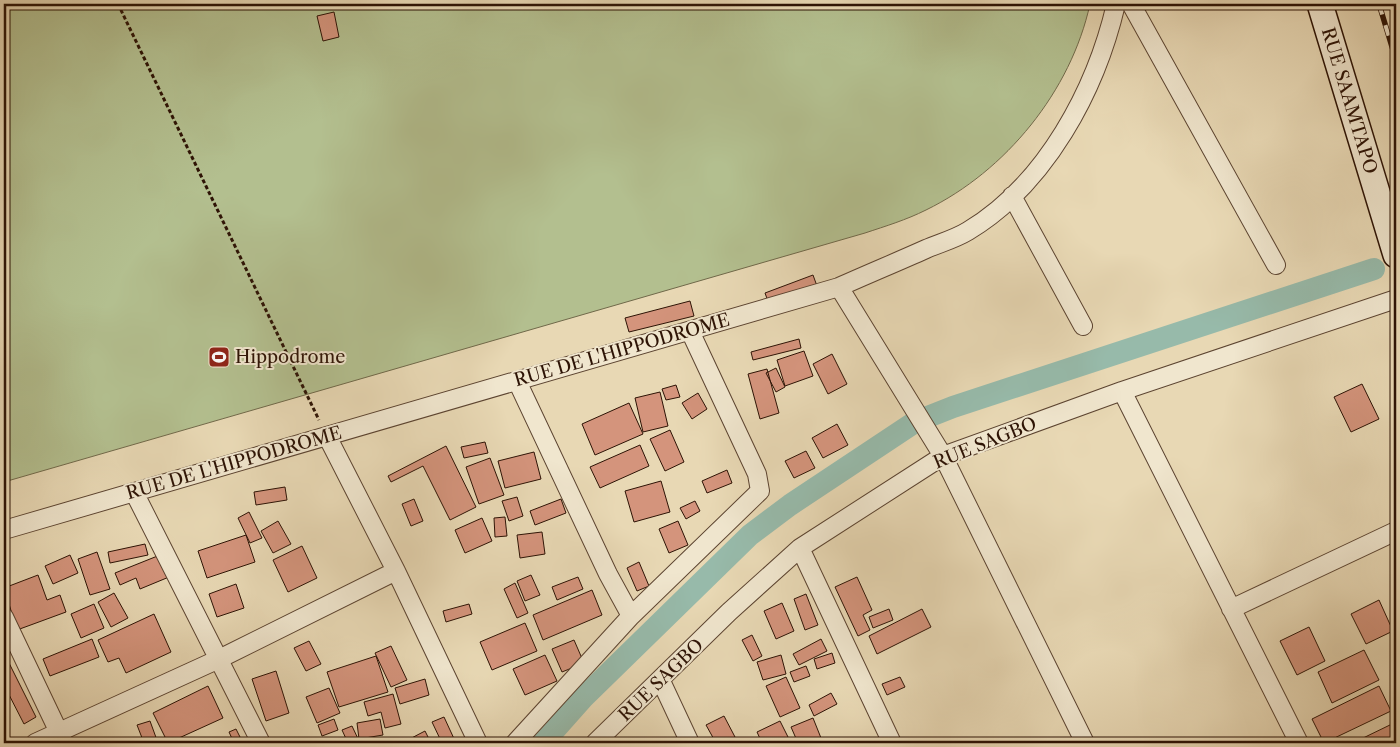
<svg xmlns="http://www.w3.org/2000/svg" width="1400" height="747" viewBox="0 0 1400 747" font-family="'Libre Caslon Text',serif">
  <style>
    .green { fill: #b3bf8f; stroke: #70694a }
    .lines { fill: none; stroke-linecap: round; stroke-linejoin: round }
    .canal { stroke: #97baaa; stroke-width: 22 }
    .building { fill: #d4947c; stroke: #2d1305 }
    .minor-casing { stroke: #5c4431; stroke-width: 20 }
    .secondary-casing { stroke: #2d1305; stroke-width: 28 }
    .path { stroke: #2d1305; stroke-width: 3; stroke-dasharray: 4 2.5; stroke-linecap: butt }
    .minor { stroke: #f0e6ce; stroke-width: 18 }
    .secondary { stroke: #f0e6ce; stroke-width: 25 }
    .rail-casing { stroke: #2d1305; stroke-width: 5.5 }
    .rail { stroke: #f0e6ce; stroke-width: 4; stroke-dasharray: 11; stroke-linecap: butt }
    .labels { text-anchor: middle; stroke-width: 4; stroke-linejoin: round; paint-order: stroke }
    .street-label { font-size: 18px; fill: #2d1305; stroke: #f0e6ce }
    .poi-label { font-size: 18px; fill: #2d1305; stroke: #f0e6ce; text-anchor: start }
  </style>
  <rect width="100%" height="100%" fill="#e8d8b4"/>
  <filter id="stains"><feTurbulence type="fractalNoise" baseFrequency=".004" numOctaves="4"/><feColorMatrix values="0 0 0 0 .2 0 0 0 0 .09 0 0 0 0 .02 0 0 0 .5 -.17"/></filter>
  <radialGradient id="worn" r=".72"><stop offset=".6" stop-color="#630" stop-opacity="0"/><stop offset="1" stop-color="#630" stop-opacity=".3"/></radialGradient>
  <!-- green -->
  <path class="green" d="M4,4H1090C1071,91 1006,171 926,210C906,220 886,226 865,233L4,482Z"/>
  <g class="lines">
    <!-- canal -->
    <path class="canal" d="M543,743L583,698L750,535L790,505L915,422L953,407L1374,269"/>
  </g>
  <!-- building -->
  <path class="building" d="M334,12L339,37L323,41L317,16Z
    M813,275L821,297L773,315L765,293Z
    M690,301L694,316L629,332L625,318Z
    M799,339L801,348L753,360L751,352Z
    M804,351L813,376L785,386L777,360Z
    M832,354L847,384L828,394L813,364Z
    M776,368L785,387L776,392L766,373Z
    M767,369L779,413L760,419L748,374Z
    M1362,384L1379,419L1351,432L1334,397Z
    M676,385L680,397L666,400L662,389Z
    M660,392L668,426L643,432L635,398Z
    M698,393L707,409L692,419L682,403Z
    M629,403L643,434L595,455L582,424Z
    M837,424L848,445L823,458L812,438Z
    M670,430L684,462L665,471L650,439Z
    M485,442L488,453L464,458L461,447Z
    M640,445L649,466L600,488L590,467Z
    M446,446L476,507L450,520L423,466L391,482L388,476Z
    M806,451L815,468L794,478L785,461Z
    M534,452L541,479L505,488L498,461Z
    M490,458L504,495L479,504L466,467Z
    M727,470L732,483L707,493L702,481Z
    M661,481L670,512L634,522L625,491Z
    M285,487L287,500L256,505L254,492Z
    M517,497L523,516L509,521L502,501Z
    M414,499L423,521L411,526L402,504Z
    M561,499L566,513L535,525L530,511Z
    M695,501L700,511L686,519L680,508Z
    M249,512L262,538L250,543L238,518Z
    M505,517L507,536L495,537L494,518Z
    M482,518L492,541L465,553L455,530Z
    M278,521L291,544L273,553L261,531Z
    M678,521L688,545L669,553L659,529Z
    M542,532L545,554L520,558L517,535Z
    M246,535L255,562L207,578L198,551Z
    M145,544L148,555L110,563L108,552Z
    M302,546L317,578L288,592L273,560Z
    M97,552L110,589L90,595L78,559Z
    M70,555L78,573L53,584L45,566Z
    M160,555L169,577L140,589L136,578L120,585L115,573Z
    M639,562L649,586L637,591L627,568Z
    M38,575L47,600L60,595L66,612L17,630L4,588Z
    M531,575L540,595L525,601L517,581Z
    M578,577L583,589L557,600L552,587Z
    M857,577L872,610L863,615L870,630L858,636L835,587Z
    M515,583L528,613L517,618L504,589Z
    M236,584L244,608L217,617L209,594Z
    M592,590L602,615L543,640L533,615Z
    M114,593L128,618L111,627L98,602Z
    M806,594L818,625L805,630L794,599Z
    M1379,600L1393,631L1366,644L1351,614Z
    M782,603L794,631L776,639L764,611Z
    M94,604L104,628L81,638L71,614Z
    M469,604L472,614L446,622L443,611Z
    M889,609L893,620L873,628L869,617Z
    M922,609L931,627L877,654L869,636Z
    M154,614L171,652L126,673L119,658L108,662L98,640Z
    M525,623L537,651L492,670L480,642Z
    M1309,627L1325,661L1297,675L1280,641Z
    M752,635L762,656L753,661L742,640Z
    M92,639L99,657L50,676L43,659Z
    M821,639L827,651L799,665L793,654Z
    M574,640L584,663L562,672L552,649Z
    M309,641L321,664L306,671L294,648Z
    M391,646L407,680L391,687L375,653Z
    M1364,650L1379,680L1332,703L1318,672Z
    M832,653L835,663L817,669L814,659Z
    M545,655L557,681L525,695L513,669Z
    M781,655L786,674L763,680L757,662Z
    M376,656L388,692L339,707L327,672Z
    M9,663L36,717L24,724L4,685V666Z
    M806,666L810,676L794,682L790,672Z
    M276,671L289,713L266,721L252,679Z
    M786,677L800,708L780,717L766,686Z
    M900,677L905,687L887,695L882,684Z
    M425,679L429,695L400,704L395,688Z
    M208,686L223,718L168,743L153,713Z
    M1379,686L1391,711L1324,743L1312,719Z
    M329,688L340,713L317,723L306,697Z
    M831,693L837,704L814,716L809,705Z
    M393,694L401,724L385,728L381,712L368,716L364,702Z
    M724,716L735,737L724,743H716L706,725Z
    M444,717L456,743H442L432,722Z
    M813,718L821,738L808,743H798L791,727Z
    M334,719L338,730L322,736L318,725Z
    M380,719L383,735L359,739L357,723Z
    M150,721L158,743H144L137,725Z
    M780,721L791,743H762L757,732Z
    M1394,723L1396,728V743H1361L1359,740Z
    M352,726L360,743H348L342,730Z
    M236,729L243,743H234L229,732Z
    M425,731L431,743H402Z"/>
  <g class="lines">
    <!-- minor casing -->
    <g class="minor-casing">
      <path id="minor" d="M1131,4L1276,265
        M1012,196L1083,326
        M839,287L943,456L1085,743
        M1122,391L1299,743
        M327,436L396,571L478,743
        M134,492L261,743
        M4,530L839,287C868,274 897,262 926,249C940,243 955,239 968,231C1046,184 1096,90 1116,4
        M800,548L892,743
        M1231,609L1396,531
        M631,616L760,491L757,474L690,331
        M4,617L64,743
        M661,681L690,743
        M35,743L219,659L396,571
        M515,743L631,616L608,574L517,381
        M595,743L729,612L800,548L943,456L1122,391L1396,299"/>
    </g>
    <!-- secondary casing -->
    <g class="secondary-casing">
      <g id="secondary">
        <path id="s1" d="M1320,4L1396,255"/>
      </g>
    </g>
    <!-- path -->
    <path class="path" d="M118,4L319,420"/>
    <!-- minor -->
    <use href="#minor" class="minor"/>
    <!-- secondary -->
    <use href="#secondary" class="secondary"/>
    <!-- rail casing -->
    <g class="rail-casing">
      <path id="rail" d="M1379,4L1396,60"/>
    </g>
    <!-- rail -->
    <use href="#rail" class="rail"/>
  </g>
  <!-- icons -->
  <defs>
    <g id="stadium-square" transform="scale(1.125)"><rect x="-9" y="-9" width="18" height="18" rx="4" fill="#8f2418" stroke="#f0e6ce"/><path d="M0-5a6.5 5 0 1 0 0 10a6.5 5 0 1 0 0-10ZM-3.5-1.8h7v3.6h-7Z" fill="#fff"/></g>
  </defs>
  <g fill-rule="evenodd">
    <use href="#stadium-square" x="219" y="357"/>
  </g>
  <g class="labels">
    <!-- street labels -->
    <g class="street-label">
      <text dy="6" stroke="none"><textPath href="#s1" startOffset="101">RUE SAAMTAPO</textPath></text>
      <text transform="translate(622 350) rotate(-16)" y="6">RUE DE L'HIPPODROME</text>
      <text transform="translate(985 443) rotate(-22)" y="6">RUE SAGBO</text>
      <text transform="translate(234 463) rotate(-16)" y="6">RUE DE L'HIPPODROME</text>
      <text transform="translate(661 680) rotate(-44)" y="6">RUE SAGBO</text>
    </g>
    <!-- poi labels -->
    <g class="poi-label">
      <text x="235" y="363">Hippodrome</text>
    </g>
  </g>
  <!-- margin -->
  <rect width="1400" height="747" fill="none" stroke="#e8d8b4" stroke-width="20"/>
  <rect x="5" y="5" width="1390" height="737" fill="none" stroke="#2d1305" stroke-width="2.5"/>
  <rect x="10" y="10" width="1380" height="727" fill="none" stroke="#2d1305"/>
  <rect width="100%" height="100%" filter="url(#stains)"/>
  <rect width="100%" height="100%" fill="url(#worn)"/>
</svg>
